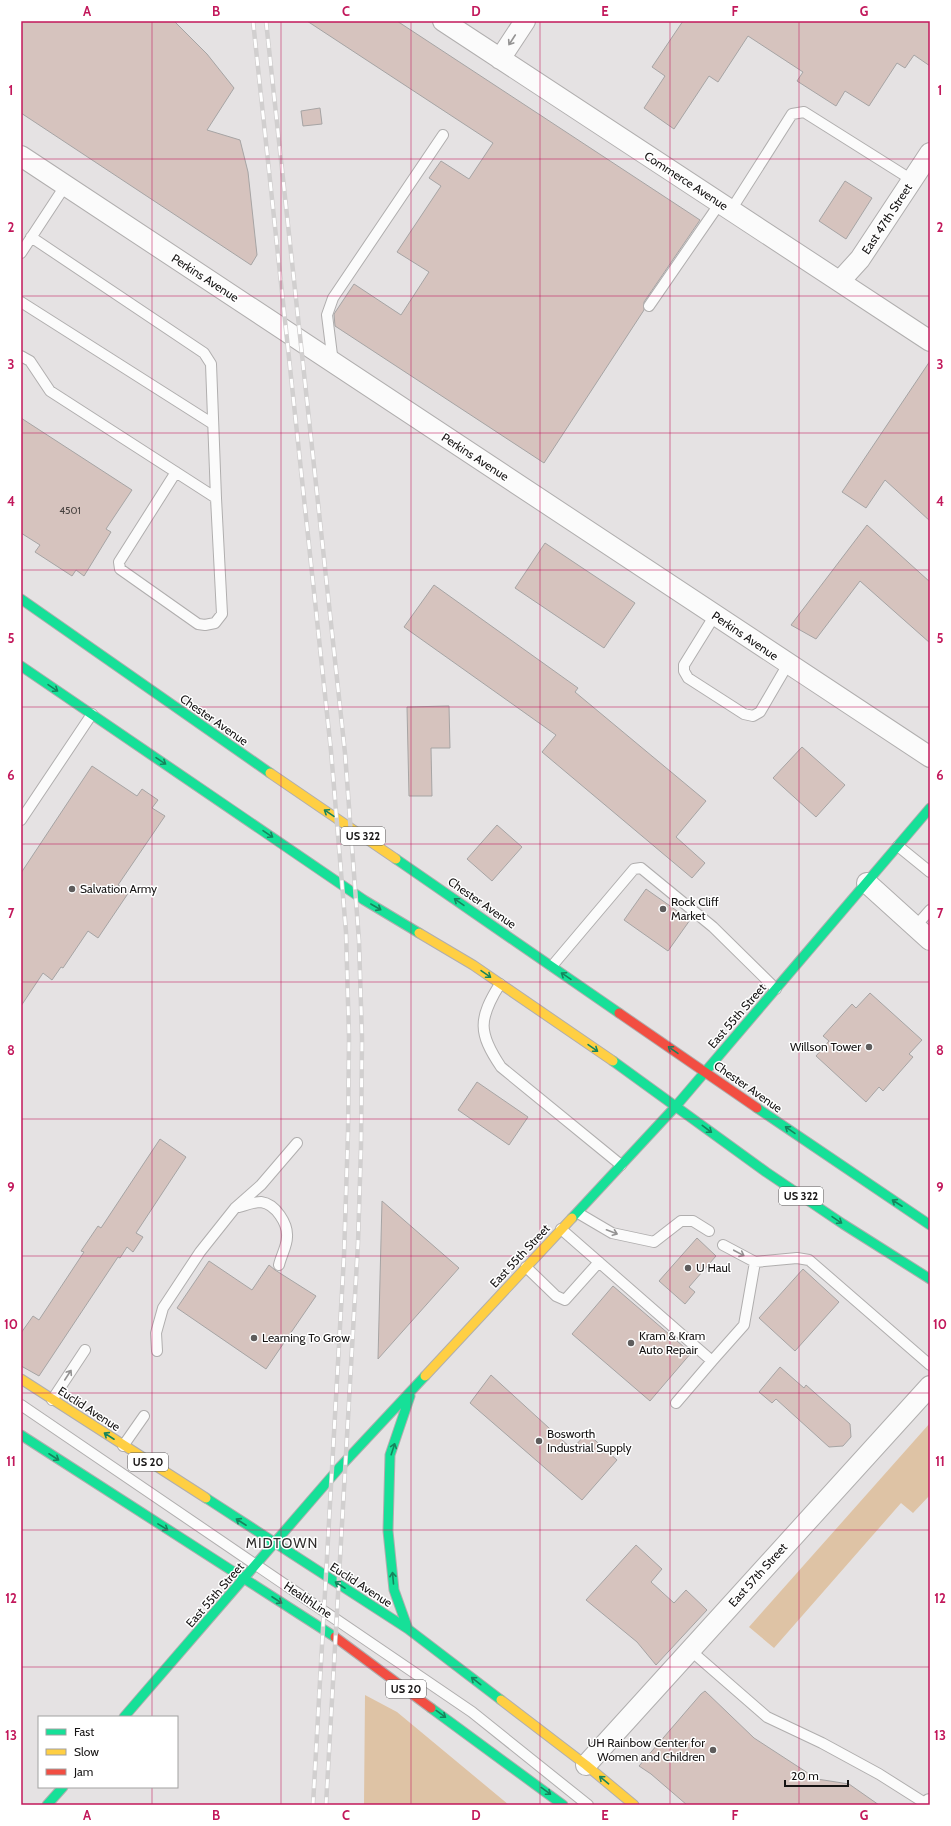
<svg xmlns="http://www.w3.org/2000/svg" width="951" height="1826" viewBox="0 0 951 1826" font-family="Cabin,sans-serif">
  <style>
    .green { fill: #dec3a5 }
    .building { fill: #d6c3be; stroke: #a6a4a4 }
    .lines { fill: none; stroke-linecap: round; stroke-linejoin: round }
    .lane-casing { stroke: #b0aeae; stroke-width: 12 }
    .street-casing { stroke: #b0aeae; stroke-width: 22 }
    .fast-casing { stroke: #b0aeae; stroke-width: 11 }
    .slow-casing { stroke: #b0aeae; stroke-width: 11 }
    .jam-casing { stroke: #b0aeae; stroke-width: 11 }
    .lane { stroke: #fbfbfb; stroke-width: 10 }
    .street { stroke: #fbfbfb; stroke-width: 20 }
    .fast { stroke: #16e098; stroke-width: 9 }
    .slow { stroke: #ffcf43; stroke-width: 9 }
    .jam { stroke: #f24e42; stroke-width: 9 }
    .rail-casing { stroke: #d1cfcf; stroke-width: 4.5 }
    .rail { stroke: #fff; stroke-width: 3; stroke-dasharray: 9; stroke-linecap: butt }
    .oneway { stroke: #949393 }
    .oneway2 { stroke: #16845d }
    .grid { fill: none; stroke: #c2185b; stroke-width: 1; stroke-opacity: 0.55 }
    .poi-dot { fill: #5e5c5c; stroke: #fff; stroke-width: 1.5 }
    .labels { text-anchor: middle; stroke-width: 3; stroke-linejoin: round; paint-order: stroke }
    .number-label { font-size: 10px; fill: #46403e }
    .shield { fill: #fff; stroke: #5c5a5a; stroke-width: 1 }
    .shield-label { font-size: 11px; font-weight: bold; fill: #161414 }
    .street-label { font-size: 12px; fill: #161414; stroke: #fff }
    .poi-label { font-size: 12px; fill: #161414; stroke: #fff; text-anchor: start }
    .quarter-label { font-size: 14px; letter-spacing: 1px; fill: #302d2d; stroke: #fff }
    .neatline { fill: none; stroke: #c2185b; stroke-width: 1.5 }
    .grid-label { font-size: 13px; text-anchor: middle; font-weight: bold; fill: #c2185b }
  </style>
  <rect width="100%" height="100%" fill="#e5e2e3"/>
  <!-- green -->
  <path class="green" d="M930,1423V1495L913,1513L901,1503L774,1648L749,1627Z
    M365,1695L397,1712L509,1805H364Z"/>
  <!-- building -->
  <path class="building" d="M21,21H174L207,54L234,88L207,130L240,140L248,172L257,255L251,265L21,113Z
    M307,21H397L700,220L644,302V310L544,463L335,326L334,314L354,284L401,315L429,272L397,252L441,186L429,178L441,161L469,179L493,143Z
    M683,21H930V66L914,55L905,68L897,63L869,106L845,91L836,106L797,81L803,72L748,36L718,82L709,76L674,129L644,108L665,76L652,67Z
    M320,108L322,124L303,126L301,111Z
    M845,181L872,198L846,239L819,221Z
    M930,361V521L885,480L866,508L842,492Z
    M21,418L132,490L106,529L111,532L84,576L76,570L72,576L35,552L40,545L21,533Z
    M867,525L930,582V643L860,581L816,639L791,625Z
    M545,543L635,603L604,648L515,588Z
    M434,585L578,688L575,692L706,801L676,837L705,863L692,878L542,752L556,735L404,627Z
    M449,706L450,748H431L432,796H409L407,707Z
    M802,747L845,785L816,817L773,778Z
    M92,766L137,796L142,789L158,800L152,808L165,816L118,885L129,892L98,938L88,931L63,968L61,967L52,980L43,973L21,1006V873Z
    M497,825L522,847L492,881L467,859Z
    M646,889L690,920L668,951L624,920Z
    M870,993L922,1040L909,1054L913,1057L883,1091L879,1087L866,1102L816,1056L829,1041L823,1036L852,1004L856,1008Z
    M477,1082L528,1117L509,1145L458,1110Z
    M160,1139L186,1157L136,1233L143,1237L133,1252L127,1247L120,1258L118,1257L39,1376L23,1367L21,1366V1333L33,1316L39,1320L84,1252L81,1251L98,1226L101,1228Z
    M382,1201L459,1268L378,1359Z
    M697,1238L716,1256L689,1287L695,1292L685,1304L659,1281Z
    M209,1261L252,1290L269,1265L275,1270L316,1296L266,1369L177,1308Z
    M803,1269L839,1302L795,1351L759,1318Z
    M613,1286L691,1353L650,1401L572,1334Z
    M780,1367L804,1388L806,1385L850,1424L851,1437L843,1446L829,1447L776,1399L772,1403L759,1392Z
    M491,1375L572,1449L587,1433L617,1460L582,1500L470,1403Z
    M636,1545L662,1569L651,1582L674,1603L686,1590L707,1610L656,1665L637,1642L586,1600Z
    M705,1691L754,1738L817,1779L849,1784L879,1805H687L651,1774L639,1766L701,1694Z"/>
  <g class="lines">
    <!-- lane casing -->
    <g class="lane-casing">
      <path id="lane" d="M731,210L792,114L804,112L912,180
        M31,237L204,353L211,364L216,498
        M21,253L65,186
        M21,302L213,424
        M649,306L720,203
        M21,356L30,361L50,391L216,498L222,614L215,623L205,625L198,624L120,569L119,562L176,472
        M333,363L327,315L333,298L443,135
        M715,615L684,665V671L688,678L744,714L753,716L760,712L788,664
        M21,820L92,714
        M898,846L930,872
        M915,927L930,910
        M552,966L634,869L641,868L713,927L776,989
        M500,984C478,1019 478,1033 501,1067L621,1165
        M239,1207C246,1205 254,1202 261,1202C276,1204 288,1224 287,1237C287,1246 281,1256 279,1265
        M578,1213L612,1233L654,1242L681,1221H693L709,1231
        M561,1229L712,1361L676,1403
        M723,1245L755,1262L797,1258L809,1260L930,1365
        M526,1267L556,1296L565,1300L599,1262
        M157,1351L156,1333L163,1308L200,1252L235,1208L261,1185L297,1143
        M712,1361L744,1325L755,1262
        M52,1400L85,1350
        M21,1405L472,1712L588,1805
        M123,1446L144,1416
        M690,1650L767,1717L822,1743L879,1774L928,1805"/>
    </g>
    <!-- street casing -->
    <g class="street-casing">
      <path id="street" d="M443,21L930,341
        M500,59L525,21
        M21,156L930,757
        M840,281L860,259L930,153
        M867,883L930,940
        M586,1765L930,1386
        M929,1805L930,1804"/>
    </g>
    <!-- fast casing -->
    <g class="fast-casing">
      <path id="fast" d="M21,599L270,773
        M21,666L364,900L419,933
        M396,859L619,1013
        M613,1061L766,1172L843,1224L930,1279
        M757,1108L930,1225
        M572,1218L676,1106L930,808
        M21,1435L335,1637
        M206,1498L408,1629L501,1700
        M408,1629L394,1590L388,1531L390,1455L410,1396
        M431,1708L563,1805
        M124,1717L340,1467L425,1376
        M47,1805L63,1787"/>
    </g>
    <!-- slow casing -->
    <g class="slow-casing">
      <path id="slow" d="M270,773L396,859
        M419,933L473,965L613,1061
        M425,1376L572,1218
        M21,1379L206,1498
        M501,1700L586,1765L634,1805"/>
    </g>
    <!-- jam casing -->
    <g class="jam-casing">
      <path id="jam" d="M619,1013L757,1108
        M335,1637L431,1708"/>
    </g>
    <!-- lane -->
    <use href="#lane" class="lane"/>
    <!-- street -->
    <use href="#street" class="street"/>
    <!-- fast -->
    <use href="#fast" class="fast"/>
    <!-- slow -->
    <use href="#slow" class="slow"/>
    <!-- jam -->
    <use href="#jam" class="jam"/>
    <!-- rail casing -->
    <g class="rail-casing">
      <path id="rail" d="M253,21L331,751L346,932L349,1037L348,1133L344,1256L313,1805
        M266,21L345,753L359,941L362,1038L361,1147L358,1243L326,1805"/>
    </g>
    <!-- rail -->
    <use href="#rail" class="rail"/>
  </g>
  <!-- one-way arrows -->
  <defs><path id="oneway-shaft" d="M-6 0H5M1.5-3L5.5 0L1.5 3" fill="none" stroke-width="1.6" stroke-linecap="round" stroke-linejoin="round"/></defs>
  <g class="oneway">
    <use href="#oneway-shaft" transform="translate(512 40) rotate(123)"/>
    <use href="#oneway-shaft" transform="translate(612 1232) rotate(21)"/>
    <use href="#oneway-shaft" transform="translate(739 1253) rotate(28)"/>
    <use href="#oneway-shaft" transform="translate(68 1375) rotate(-57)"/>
  </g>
  <g class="oneway2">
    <use href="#oneway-shaft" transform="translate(53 688) rotate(34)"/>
    <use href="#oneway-shaft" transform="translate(161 761) rotate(34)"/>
    <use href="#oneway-shaft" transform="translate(329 813) rotate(-146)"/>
    <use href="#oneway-shaft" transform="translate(268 834) rotate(34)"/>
    <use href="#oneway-shaft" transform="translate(459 902) rotate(-145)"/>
    <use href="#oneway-shaft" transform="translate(376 907) rotate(30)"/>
    <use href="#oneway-shaft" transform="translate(486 974) rotate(35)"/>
    <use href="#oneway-shaft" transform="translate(566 976) rotate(-146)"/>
    <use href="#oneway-shaft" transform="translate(593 1048) rotate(35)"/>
    <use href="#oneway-shaft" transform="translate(673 1050) rotate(-145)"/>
    <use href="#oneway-shaft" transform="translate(707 1129) rotate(37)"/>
    <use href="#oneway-shaft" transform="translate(790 1130) rotate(-145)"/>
    <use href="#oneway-shaft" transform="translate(897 1203) rotate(-147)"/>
    <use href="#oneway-shaft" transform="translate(837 1220) rotate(34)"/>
    <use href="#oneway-shaft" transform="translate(109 1436) rotate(-147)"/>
    <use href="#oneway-shaft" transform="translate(393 1449) rotate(-72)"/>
    <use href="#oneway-shaft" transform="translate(54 1457) rotate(33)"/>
    <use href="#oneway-shaft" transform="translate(241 1522) rotate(-147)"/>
    <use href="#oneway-shaft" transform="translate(163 1527) rotate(32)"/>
    <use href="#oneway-shaft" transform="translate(393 1578) rotate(-95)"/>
    <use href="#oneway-shaft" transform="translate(340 1585) rotate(-147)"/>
    <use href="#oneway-shaft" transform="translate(277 1600) rotate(33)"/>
    <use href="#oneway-shaft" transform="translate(476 1681) rotate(-142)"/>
    <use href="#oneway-shaft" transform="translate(441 1714) rotate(36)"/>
    <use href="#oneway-shaft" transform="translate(604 1780) rotate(-140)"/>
    <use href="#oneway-shaft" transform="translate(546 1791) rotate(36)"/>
  </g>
  <!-- grid -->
  <path class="grid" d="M152,21V1717M281,21V1805M411,21V1805M540,21V1805M670,21V1805M799,21V1805M21,159H930M21,296H930M21,433H930M21,570H930M21,707H930M21,844H930M21,982H930M21,1119H930M21,1256H930M21,1393H930M21,1530H930M21,1667H930M152,1787V1805"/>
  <!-- markers -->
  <g class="poi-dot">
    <circle cx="72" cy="889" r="4"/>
    <circle cx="663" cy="909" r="4"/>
    <circle cx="869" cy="1047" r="4"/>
    <circle cx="688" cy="1268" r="4"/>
    <circle cx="254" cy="1338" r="4"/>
    <circle cx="631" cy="1343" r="4"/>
    <circle cx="539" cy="1441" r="4"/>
    <circle cx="713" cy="1750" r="4"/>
  </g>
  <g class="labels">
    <!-- number labels -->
    <g class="number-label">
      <text x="70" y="514">4501</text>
    </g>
    <!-- shield labels -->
    <g class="shield">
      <rect x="341" y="827" width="44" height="18" rx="3"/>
      <rect x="779" y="1187" width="44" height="18" rx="3"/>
      <rect x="128" y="1453" width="40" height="18" rx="3"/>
      <rect x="386" y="1680" width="40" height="18" rx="3"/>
    </g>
    <g class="shield-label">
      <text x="363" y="840">US 322</text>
      <text x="801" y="1200">US 322</text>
      <text x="148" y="1466">US 20</text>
      <text x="406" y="1693">US 20</text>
    </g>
    <!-- street labels -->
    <g class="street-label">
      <text transform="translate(686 181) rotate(33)" y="4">Commerce Avenue</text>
      <text transform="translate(887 219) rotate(-57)" y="4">East 47th Street</text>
      <text transform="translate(205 278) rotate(33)" y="4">Perkins Avenue</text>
      <text transform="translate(475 457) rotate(33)" y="4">Perkins Avenue</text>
      <text transform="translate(745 636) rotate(34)" y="4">Perkins Avenue</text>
      <text transform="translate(214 720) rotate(35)" y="4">Chester Avenue</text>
      <text transform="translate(482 903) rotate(35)" y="4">Chester Avenue</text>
      <text transform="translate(737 1016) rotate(-49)" y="4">East 55th Street</text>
      <text transform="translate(748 1087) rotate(35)" y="4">Chester Avenue</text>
      <text transform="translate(520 1256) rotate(-47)" y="4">East 55th Street</text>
      <text transform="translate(89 1409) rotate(33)" y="4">Euclid Avenue</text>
      <text transform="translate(758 1575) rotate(-48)" y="4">East 57th Street</text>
      <text transform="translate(361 1585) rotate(33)" y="4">Euclid Avenue</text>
      <text transform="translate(215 1595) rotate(-49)" y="4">East 55th Street</text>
      <text transform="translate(308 1600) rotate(34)" y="4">HealthLine</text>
    </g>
    <!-- poi labels -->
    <g class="poi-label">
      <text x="80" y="893">Salvation Army</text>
      <text x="671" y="906">Rock Cliff<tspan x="671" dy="14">Market</tspan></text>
      <text x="861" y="1051" text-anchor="end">Willson Tower</text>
      <text x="696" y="1272">U Haul</text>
      <text x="639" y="1340">Kram &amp; Kram<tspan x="639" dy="14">Auto Repair</tspan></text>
      <text x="262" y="1342">Learning To Grow</text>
      <text x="547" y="1438">Bosworth<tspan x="547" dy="14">Industrial Supply</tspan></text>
      <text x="705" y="1747" text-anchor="end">UH Rainbow Center for<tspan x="705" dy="14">Women and Children</tspan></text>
    </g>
    <!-- quarter labels -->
    <g class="quarter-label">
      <text x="282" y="1548">MIDTOWN</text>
    </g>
  </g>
  <!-- border -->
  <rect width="951" height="1826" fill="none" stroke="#ffffff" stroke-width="44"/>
  <!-- legend -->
  <rect x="38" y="1716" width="140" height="72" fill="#ffffff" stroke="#a2a1a1"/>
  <rect x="46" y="1729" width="20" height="6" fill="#16e098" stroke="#a2a1a1"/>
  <text x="74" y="1736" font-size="12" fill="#161414">Fast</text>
  <rect x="46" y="1749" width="20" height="6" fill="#ffcf43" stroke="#a2a1a1"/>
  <text x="74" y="1756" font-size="12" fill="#161414">Slow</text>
  <rect x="46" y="1769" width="20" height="6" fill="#f24e42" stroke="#a2a1a1"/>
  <text x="74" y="1776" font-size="12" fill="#161414">Jam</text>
  <!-- scale -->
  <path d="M785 1780v6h63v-6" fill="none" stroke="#161414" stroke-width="2"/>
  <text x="791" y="1780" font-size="12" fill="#161414" stroke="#ffffff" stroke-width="3" paint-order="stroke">20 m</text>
  <rect x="22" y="22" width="907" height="1782" class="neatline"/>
  <g class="grid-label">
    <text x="87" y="16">A</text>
    <text x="216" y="16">B</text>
    <text x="346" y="16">C</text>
    <text x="476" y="16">D</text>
    <text x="605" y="16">E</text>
    <text x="735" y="16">F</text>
    <text x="864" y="16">G</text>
    <text x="11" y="95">1</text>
    <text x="940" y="95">1</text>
    <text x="11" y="232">2</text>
    <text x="940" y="232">2</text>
    <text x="11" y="369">3</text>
    <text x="940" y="369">3</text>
    <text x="11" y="506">4</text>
    <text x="940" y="506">4</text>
    <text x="11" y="643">5</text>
    <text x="940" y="643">5</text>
    <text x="11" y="780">6</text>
    <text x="940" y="780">6</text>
    <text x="11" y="918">7</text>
    <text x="940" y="918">7</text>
    <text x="11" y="1055">8</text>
    <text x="940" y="1055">8</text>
    <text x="11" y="1192">9</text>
    <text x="940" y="1192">9</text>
    <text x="11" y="1329">10</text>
    <text x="940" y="1329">10</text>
    <text x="11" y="1466">11</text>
    <text x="940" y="1466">11</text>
    <text x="11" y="1603">12</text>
    <text x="940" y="1603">12</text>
    <text x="11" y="1740">13</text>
    <text x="940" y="1740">13</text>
    <text x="87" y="1820">A</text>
    <text x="216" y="1820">B</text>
    <text x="346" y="1820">C</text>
    <text x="476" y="1820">D</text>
    <text x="605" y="1820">E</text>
    <text x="735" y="1820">F</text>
    <text x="864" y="1820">G</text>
  </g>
</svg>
